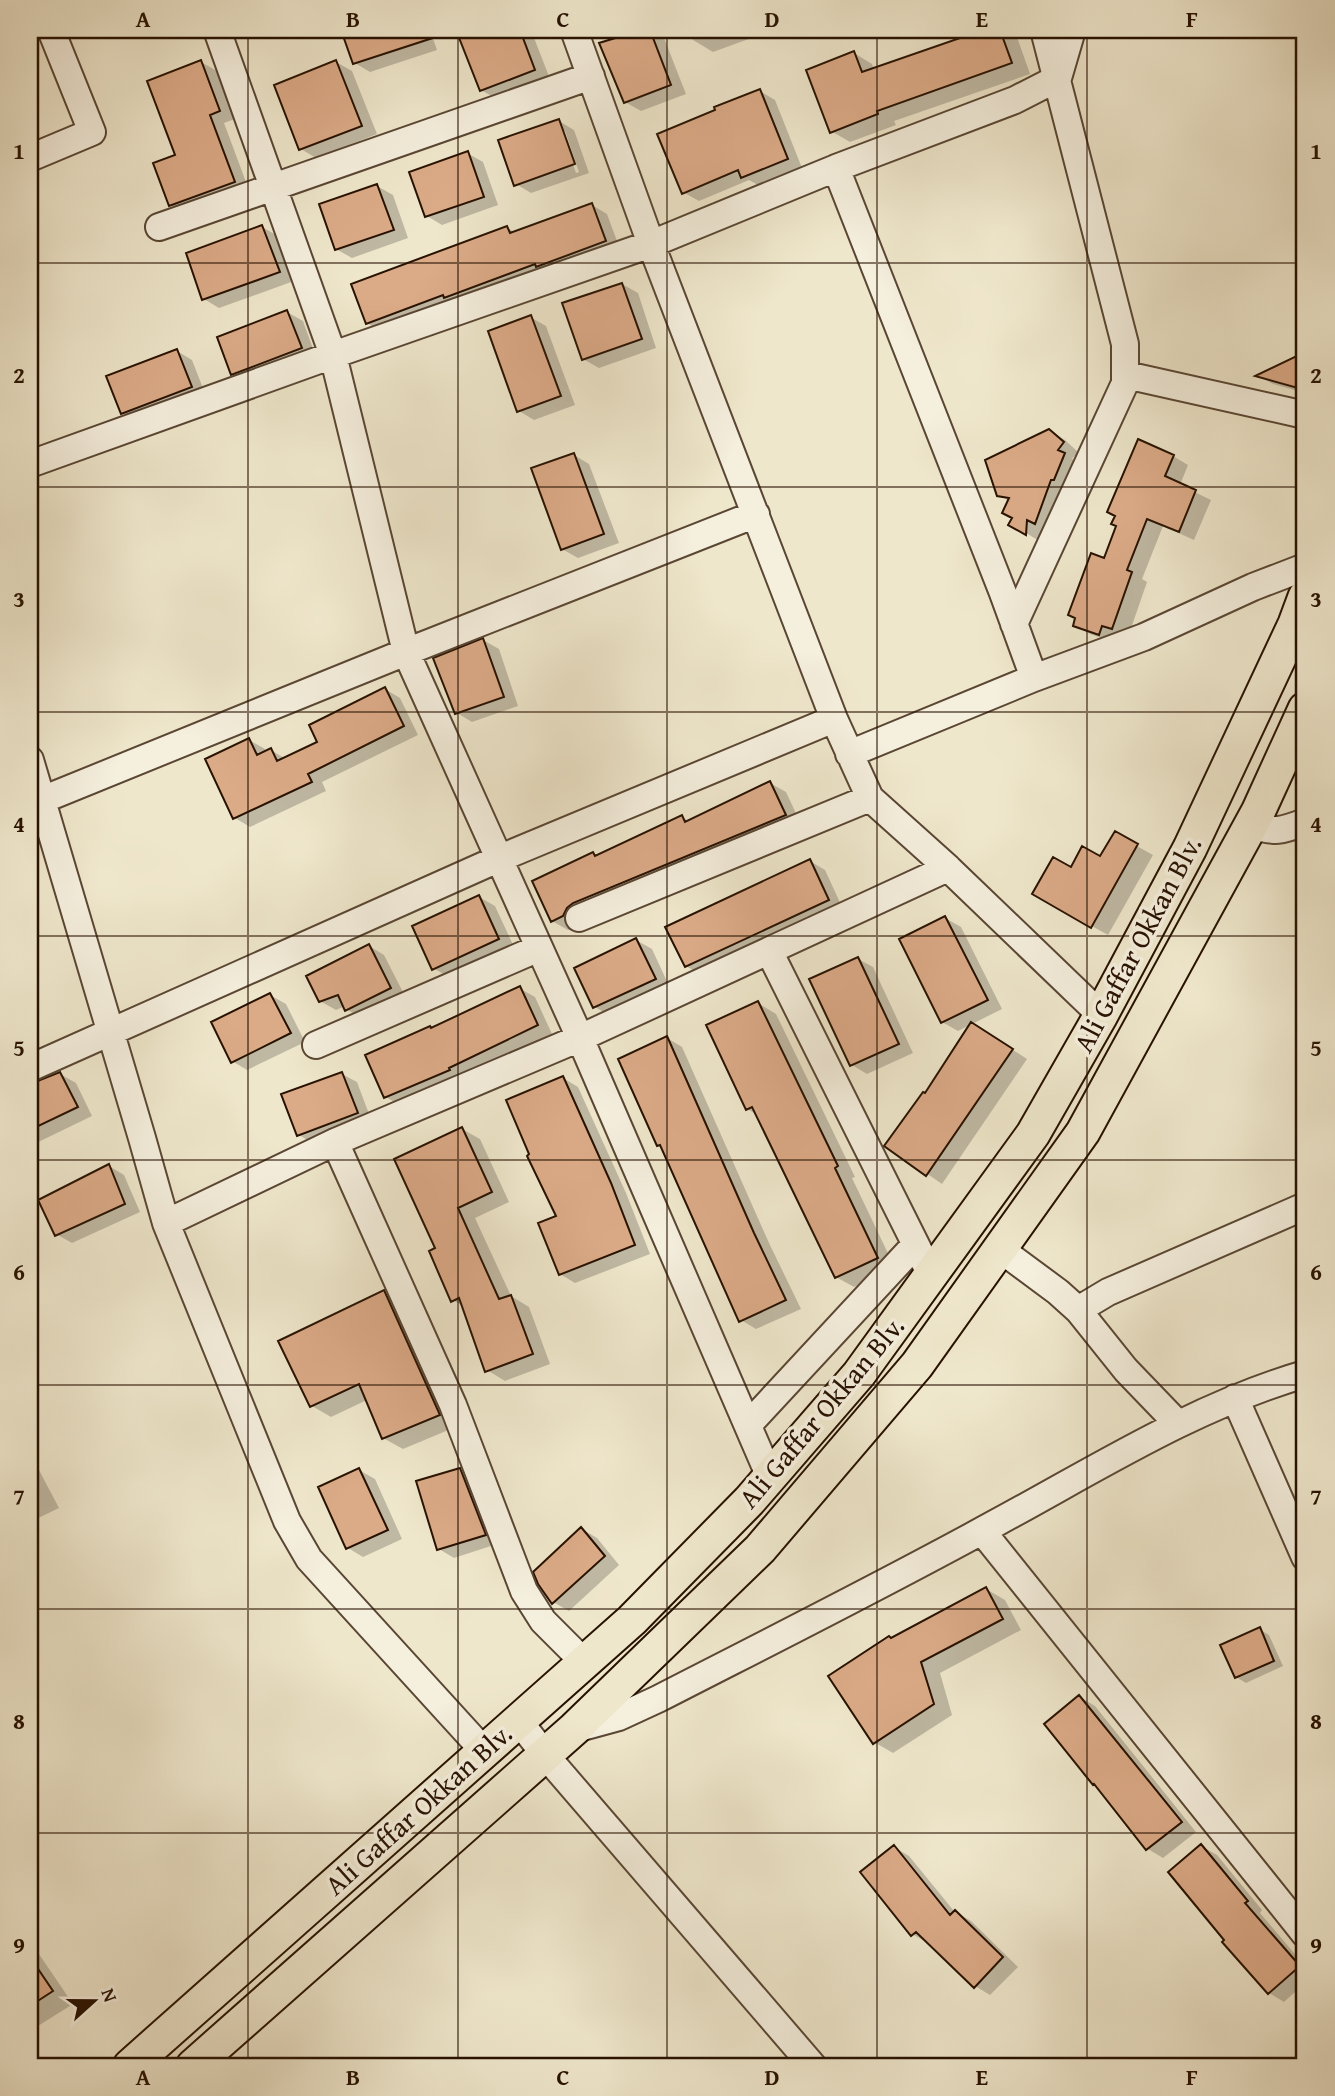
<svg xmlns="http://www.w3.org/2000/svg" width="1335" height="2096" viewBox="0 0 1335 2096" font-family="'Gentium Book Plus',serif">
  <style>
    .shadow { fill: #0003; fill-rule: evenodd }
    .building { fill: #dbaa87; stroke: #271100; stroke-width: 2 }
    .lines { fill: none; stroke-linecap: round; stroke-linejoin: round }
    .minor-casing { stroke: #594633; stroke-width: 30 }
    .major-casing { stroke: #271100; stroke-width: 37 }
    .minor { stroke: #f5efde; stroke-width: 26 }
    .major { stroke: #efe7cc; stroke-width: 33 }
    .grid { fill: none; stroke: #271100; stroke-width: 2; stroke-opacity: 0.55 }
    .labels { text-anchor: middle; stroke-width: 7; stroke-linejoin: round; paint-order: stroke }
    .street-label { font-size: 28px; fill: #271100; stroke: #f5efde }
    .neatline { fill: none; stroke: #271100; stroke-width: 2.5 }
    .grid-label { font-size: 23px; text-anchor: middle; font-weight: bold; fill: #271100 }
  </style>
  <rect width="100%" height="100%" fill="#efe7cc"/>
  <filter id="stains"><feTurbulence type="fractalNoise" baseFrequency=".00286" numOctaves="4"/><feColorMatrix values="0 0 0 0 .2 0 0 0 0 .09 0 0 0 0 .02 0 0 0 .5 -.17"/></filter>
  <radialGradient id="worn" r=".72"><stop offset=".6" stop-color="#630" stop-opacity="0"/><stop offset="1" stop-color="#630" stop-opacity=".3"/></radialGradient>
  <!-- shadow -->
  <path class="shadow" d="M343,30H430L437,50L370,72L355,63Z
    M458,30H531L550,79L497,99L481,90Z
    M647,30L664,38L686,94L641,111L625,102L602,45Z
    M689,30H774L713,52L693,40Z
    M988,30H1004L1017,37L1030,74L894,121L896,125L850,142L831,131L854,53L872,64L874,70Z
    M201,62L217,71L235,119L224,123L249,190L186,214L171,205L177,156Z
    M336,62L352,71L377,134L316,158L301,149Z
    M760,91L775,100L802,168L758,185L749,180L699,201L683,192Z
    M559,121L574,130L589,173L531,193L516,184ZM561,131H565L579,172L576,173Z
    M467,153L483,162L498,205L442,225L427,216Z
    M377,186L393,195L408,238L352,258L336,249Z
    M592,205L607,214L620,249L383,332L367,323L507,228L516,233Z
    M262,227L278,236L294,281L219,308L204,299Z
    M622,284L638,293L656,348L599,368L583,359Z
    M287,312L303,321L316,357L248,383L232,374Z
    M530,317L546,326L575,405L534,420L519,411Z
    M177,351L192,360L206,396L138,422L122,413Z
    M1305,354V393L1273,384L1259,376Z
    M1049,431L1065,440L1078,452L1072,459L1079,463L1050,531L1043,527L1041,542L1011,524L1014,518L1009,501L999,495Z
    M574,455L589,464L619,543L578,558L562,549Z
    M1173,456L1188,465L1180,485L1211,500L1194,540L1163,526L1142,579L1147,582L1128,637L1115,643L1090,634L1075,625L1105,560Z
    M483,640L499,649L518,706L472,722L457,713Z
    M385,689L400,698L418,735L322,782L326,791L250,827L235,818L249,740L265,749L266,752L271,750L286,759L319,743Z
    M770,783L786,792L801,824L568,930L552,921L593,854L598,857L682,817L690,822Z
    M1115,834L1153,855L1108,935L1034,894L1101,858Z
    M810,861L825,870L843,909L701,975L686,966Z
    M479,897L495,906L514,947L449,977L433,968Z
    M945,918L961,927L1002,1009L958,1031L942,1022Z
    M636,940L652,949L670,988L610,1016L595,1007L577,969Z
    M369,946L384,955L405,996L362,1018L346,1009L345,1006L336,1010L320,1001Z
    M858,959L873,967L913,1053L867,1074L852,1065L812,980Z
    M519,988L535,997L552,1034L401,1106L386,1097L433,1029Z
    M270,995L286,1004L305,1042L247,1070L232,1061Z
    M758,1003L776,1014L855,1177L852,1178L895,1268L854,1287L836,1277L758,1115L747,1109Z
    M987,1033L1027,1059L942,1184L887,1146L926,1095Z
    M667,1038L682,1047L769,1243L801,1309L756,1329L741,1320L662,1147L658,1145Z
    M60,1074L76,1083L92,1116L30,1146V1086Z
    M342,1074L357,1082L372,1122L314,1144L299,1135Z
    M563,1078L578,1087L626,1193L650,1254L575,1283L560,1274L558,1217L532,1155Z
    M462,1129L480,1139L509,1202L475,1218L511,1296L529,1307L550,1364L505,1381L487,1370L464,1307L453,1300L438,1249Z
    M109,1166L124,1175L140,1212L72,1243L56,1234Z
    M384,1292L403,1303L458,1426L403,1449L383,1438L367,1400L331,1417L312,1406Z
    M30,1453L59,1508L30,1522Z
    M359,1470L375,1479L402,1539L363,1557L348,1548Z
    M460,1470L475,1479L500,1543L454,1558L439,1549Z
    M582,1529L597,1538L619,1565L569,1611L553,1602Z
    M986,1589L1005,1600L1021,1630L940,1673L952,1715L893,1753L874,1742L892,1639Z
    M1259,1629L1269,1635L1283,1666L1246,1683L1236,1677Z
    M1080,1697L1095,1706L1196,1832L1163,1858L1148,1849L1099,1787Z
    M1201,1846L1217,1855L1262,1910L1260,1913L1305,1966V1983L1284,2002L1269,1993Z
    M894,1847L909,1856L954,1911L971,1921L1018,1967L990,1995L975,1986L928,1943L912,1934Z
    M30,1941L73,2004L30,2031Z
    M1305,2011V2032L1295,2019Z"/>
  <!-- building -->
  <path class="building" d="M341,30H447L448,33L353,64Z
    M456,30H520L535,70L480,91Z
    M642,30H650L671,85L624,103L599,43Z
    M983,30H1000L1012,63L877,111L878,114L830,133L806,70L854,51L862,72Z
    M201,60L220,111L210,115L235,182L169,206L153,163L175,155L147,81Z
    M336,60L362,126L299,150L274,85Z
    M760,89L788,159L741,178L738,170L682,194L657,134L715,110L714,107Z
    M559,119L575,164L514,186L498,140Z
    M468,151L484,197L425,217L409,172Z
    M377,184L394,230L335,250L319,204Z
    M592,203L606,241L536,267L535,264L444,298L443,295L366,324L351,284L507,226L510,233Z
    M262,225L280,272L202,300L186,253Z
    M622,283L642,339L582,360L562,303Z
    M287,310L302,348L231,375L217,337Z
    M531,315L561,396L517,412L488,331Z
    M177,349L192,387L121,414L106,376Z
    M1305,352V390L1255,376Z
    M1049,429L1064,442L1058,450L1065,453L1054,480H1051L1035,524L1027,520L1026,535L1008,525L1012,518L1002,513L1009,498L997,496L985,460Z
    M1138,439L1174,455L1165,476L1196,490L1179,532L1147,519L1127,570L1132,572L1112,629L1102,626L1099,635L1073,626L1075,618L1068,615L1091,553L1104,558L1116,526L1111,524L1115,516L1107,512Z
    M574,453L604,534L561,550L531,468Z
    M483,638L504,697L455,714L433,658Z
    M385,687L404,726L308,774L312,782L233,819L205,759L249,738L257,755L271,748L277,761L317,742L309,725Z
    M770,781L786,815L573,903L567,908L563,916L551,922L532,881L593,852L595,856L682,815L685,822Z
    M1115,831L1138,844L1091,928L1032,894L1053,857L1071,867L1082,846L1100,856Z
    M810,859L829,900L685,967L665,927Z
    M479,895L499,939L432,970L412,926Z
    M945,916L988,1000L941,1023L899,939Z
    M636,938L656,979L593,1008L574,968Z
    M369,944L391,988L345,1011L338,995L319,1002L306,976Z
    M858,957L899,1044L850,1066L809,979Z
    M520,986L538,1025L449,1068L450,1070L384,1098L365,1055L430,1026L431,1028Z
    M270,993L291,1033L231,1063L211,1022Z
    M758,1001L838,1166L835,1168L878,1258L835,1278L752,1107L746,1110L706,1025Z
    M971,1022L1013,1049L926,1176L884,1146L923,1092L925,1093Z
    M667,1036L754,1233L786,1300L739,1322L660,1145L657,1146L618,1059Z
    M60,1072L78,1107L30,1130V1084Z
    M342,1072L358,1113L297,1136L281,1094Z
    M563,1076L611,1183L635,1245L559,1275L538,1223L556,1216L527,1156L529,1154L506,1100Z
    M462,1127L492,1192L458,1208L499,1299L511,1295L533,1354L485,1372L459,1298L451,1302L429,1251L435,1248L394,1159Z
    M109,1164L125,1204L55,1236L38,1200Z
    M384,1290L440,1415L382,1439L359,1384L310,1407L278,1341Z
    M359,1468L388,1530L346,1549L318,1487Z
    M460,1468L486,1535L437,1550L416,1481Z
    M581,1527L605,1556L552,1604L538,1584L533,1572Z
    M986,1587L1003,1619L921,1662L934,1704L873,1744L828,1676L889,1636L891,1638Z
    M1260,1627L1274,1661L1235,1678L1220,1645Z
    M1079,1695L1182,1822L1146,1850L1094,1784L1093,1785L1044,1724Z
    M1201,1844L1248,1901L1245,1903L1300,1966L1268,1994L1222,1942L1224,1940L1168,1872Z
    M894,1845L950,1915L955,1910L1003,1957L974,1988L916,1932L911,1936L860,1872Z
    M30,1957L53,1991L30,2006Z"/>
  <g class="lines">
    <!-- minor casing -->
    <g class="minor-casing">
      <path id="minor" d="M217,30L333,355L406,652L580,1038L770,1477
        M574,30L651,244L834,719L870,798L948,868L1101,1015
        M30,158L92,132L51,30
        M836,168L1003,593L1034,678
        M159,227L591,76
        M1126,375L1305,415
        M30,464L333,355L651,244L836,168L1015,100L1058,78L1072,30
        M1014,624L1125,383V344L1044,30
        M849,754L1034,678L1144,637L1253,587L1305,567
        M30,760L142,1138L166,1223L287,1521L309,1559L484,1751
        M42,800L406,652L756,514
        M1251,825C1276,833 1281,831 1305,822
        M579,918L870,798
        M769,951L931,1275
        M316,1045L539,948
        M30,1068L498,859L834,719
        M335,1142L453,1405L524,1591L543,1621L584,1662
        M166,1223L335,1142L580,1038L948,868
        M1000,1249L1058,1292L1078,1310L1126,1370L1178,1424
        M1078,1310L1108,1292L1305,1206
        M1235,1398L1305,1557
        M748,1425L915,1245
        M982,1531L1305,1934
        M518,1720L546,1756L813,2066
        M575,1729L619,1717L658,1699C771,1641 885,1584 996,1523C1096,1469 1195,1406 1305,1374"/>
    </g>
    <!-- major casing -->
    <g class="major-casing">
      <path id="major" d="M130,2066L632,1620L749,1501L859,1374L1033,1134L1101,1015L1190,848L1295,624L1305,597
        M193,2066L574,1729L760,1549L917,1365L1083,1132L1258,812L1305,709"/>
    </g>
    <!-- minor -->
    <use href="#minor" class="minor"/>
    <!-- major -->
    <use href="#major" class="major"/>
  </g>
  <!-- grid -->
  <path class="grid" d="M248,30V2066M458,30V2066M667,30V2066M877,30V2066M1087,30V2066M30,263H1305M30,487H1305M30,712H1305M30,936H1305M30,1160H1305M30,1385H1305M30,1609H1305M30,1833H1305"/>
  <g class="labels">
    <!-- street labels -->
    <g class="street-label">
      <text transform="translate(1137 944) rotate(-62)" y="10">Ali Gaffar Okkan Blv.</text>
      <text transform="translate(821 1412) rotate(-50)" y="10">Ali Gaffar Okkan Blv.</text>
      <text transform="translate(418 1809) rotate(-42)" y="10">Ali Gaffar Okkan Blv.</text>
    </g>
  </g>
  <!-- margin -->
  <rect width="1335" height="2096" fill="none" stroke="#efe7cc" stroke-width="77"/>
  <!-- north arrow -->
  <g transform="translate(94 2001) rotate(69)" stroke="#f5efde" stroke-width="5" paint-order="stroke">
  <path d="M0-5L12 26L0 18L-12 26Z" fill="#271100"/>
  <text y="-10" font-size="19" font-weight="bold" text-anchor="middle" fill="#271100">N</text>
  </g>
  <rect x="38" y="38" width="1258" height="2020" class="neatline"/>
  <g class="grid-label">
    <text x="143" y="27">A</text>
    <text x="353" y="27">B</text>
    <text x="563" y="27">C</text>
    <text x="772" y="27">D</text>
    <text x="982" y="27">E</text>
    <text x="1192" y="27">F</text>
    <text x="19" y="159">1</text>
    <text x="1316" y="159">1</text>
    <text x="19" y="383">2</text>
    <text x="1316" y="383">2</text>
    <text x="19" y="607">3</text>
    <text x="1316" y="607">3</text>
    <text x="19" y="832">4</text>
    <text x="1316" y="832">4</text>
    <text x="19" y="1056">5</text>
    <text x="1316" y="1056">5</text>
    <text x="19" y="1280">6</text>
    <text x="1316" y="1280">6</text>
    <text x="19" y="1505">7</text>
    <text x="1316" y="1505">7</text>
    <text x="19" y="1729">8</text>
    <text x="1316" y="1729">8</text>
    <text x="19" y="1953">9</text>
    <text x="1316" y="1953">9</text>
    <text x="143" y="2085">A</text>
    <text x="353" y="2085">B</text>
    <text x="563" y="2085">C</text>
    <text x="772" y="2085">D</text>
    <text x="982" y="2085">E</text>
    <text x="1192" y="2085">F</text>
  </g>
  <rect width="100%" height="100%" filter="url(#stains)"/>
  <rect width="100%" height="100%" fill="url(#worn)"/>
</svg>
